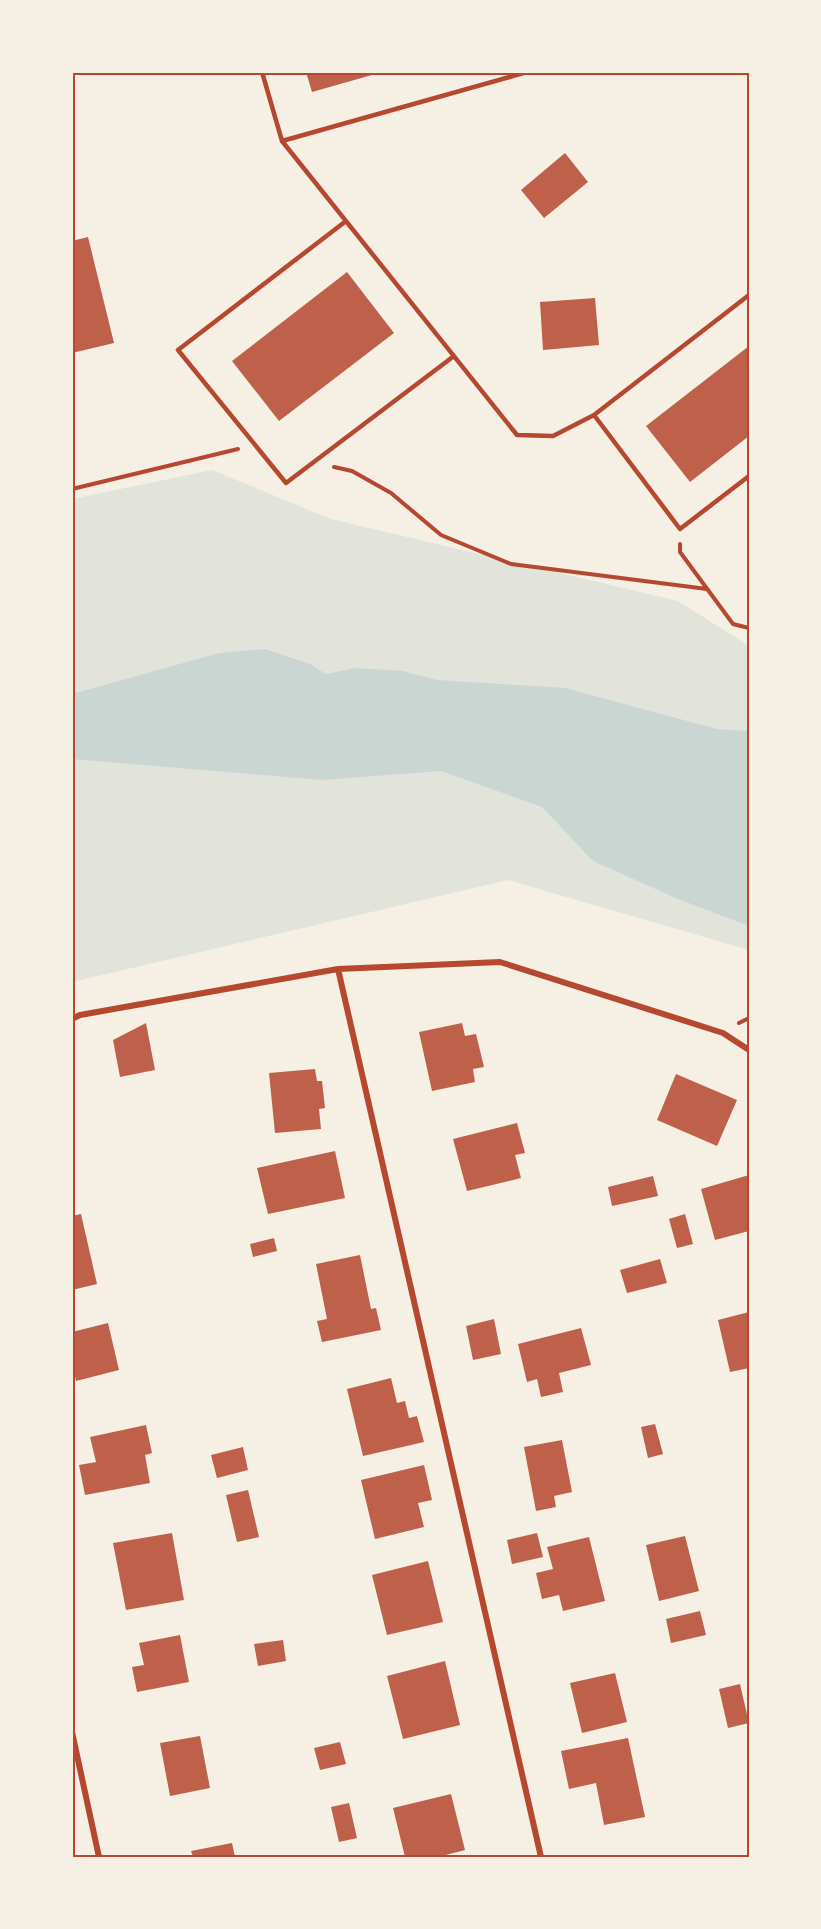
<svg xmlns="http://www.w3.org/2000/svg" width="821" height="1929" viewBox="0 0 821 1929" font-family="Ubuntu,sans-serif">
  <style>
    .green { fill: #e2e4dc }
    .water { fill: #c9d6d2 }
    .building { fill: #bf614a }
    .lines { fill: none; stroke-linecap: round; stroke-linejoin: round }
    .path { stroke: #b5482f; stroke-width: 4 }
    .service { stroke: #b5482f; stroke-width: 4.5 }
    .minor { stroke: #b5482f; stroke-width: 6 }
    .neatline { fill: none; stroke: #b5482f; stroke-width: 2 }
  </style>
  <rect width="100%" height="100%" fill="#f6efe4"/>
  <!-- green -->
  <path class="green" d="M212,470L331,519L678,601L749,646V950L508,880L72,982V499Z"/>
  <!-- water -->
  <path class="water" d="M265,649L310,664L326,674L356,668L403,671L437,680L565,688L717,729L749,731V926L678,899L593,861L542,807L441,771L321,780L72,759V694L219,653Z"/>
  <!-- building -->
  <path class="building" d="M306,72H379V73L312,92Z
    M565,153L588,182L544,218L521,190Z
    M88,237L114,343L72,353V241Z
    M347,272L394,333L279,421L232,361Z
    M595,298L599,345L543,350L540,302Z
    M749,346V436L690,482L646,426Z
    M146,1023L155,1070L120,1077L113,1040Z
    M462,1023L465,1036L476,1034L484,1067L473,1069L475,1082L432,1091L419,1032Z
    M315,1069L317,1081H322L325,1108L319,1109L321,1129L275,1133L269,1073Z
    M676,1074L737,1100L717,1146L657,1120Z
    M517,1123L525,1153L515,1155L521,1178L467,1191L453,1139Z
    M335,1151L345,1198L268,1214L257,1168Z
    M749,1175V1231L715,1240L701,1189Z
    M653,1176L658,1196L612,1206L608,1187Z
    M81,1214L97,1284L72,1290V1216Z
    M685,1214L693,1244L677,1248L669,1219Z
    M274,1238L277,1251L253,1257L250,1244Z
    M360,1255L371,1309L376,1308L381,1330L322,1342L317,1321L327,1319L316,1264Z
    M660,1259L667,1283L627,1293L620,1270Z
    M749,1312V1368L730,1372L718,1320Z
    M494,1319L501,1354L473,1360L466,1326Z
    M108,1323L119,1370L76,1381L72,1362V1332Z
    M581,1328L591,1365L559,1373L563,1392L541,1397L537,1379L527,1382L518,1344Z
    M391,1378L397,1403L405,1401L409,1418L417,1416L424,1442L363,1456L347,1389Z
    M655,1424L663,1454L648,1458L641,1427Z
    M146,1425L152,1453L145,1455L150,1483L85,1495L79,1465L96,1462L90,1437Z
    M562,1440L572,1492L554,1496L556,1507L536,1511L524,1447Z
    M243,1447L248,1470L217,1478L211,1455Z
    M424,1465L432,1500L418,1503L424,1527L375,1539L361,1480Z
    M248,1490L259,1537L237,1542L226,1495Z
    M172,1533L184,1600L126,1610L113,1543Z
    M537,1533L543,1557L512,1564L507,1540Z
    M685,1536L699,1591L659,1601L646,1545Z
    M589,1537L605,1601L563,1611L559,1595L542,1599L536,1573L553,1569L547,1547Z
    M428,1561L443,1622L387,1635L372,1575Z
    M700,1611L706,1635L671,1643L666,1619Z
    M180,1635L189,1682L137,1692L132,1667L144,1665L139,1643Z
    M283,1640L286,1661L258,1666L254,1644Z
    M445,1661L460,1725L403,1739L387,1676Z
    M615,1673L627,1722L582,1733L570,1683Z
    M740,1684L749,1723L728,1728L719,1689Z
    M200,1736L210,1788L170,1796L160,1743Z
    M628,1738L645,1817L604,1825L596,1783L569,1789L561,1751Z
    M340,1742L346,1764L320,1770L314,1748Z
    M451,1794L465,1850L438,1857H405L393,1808Z
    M349,1803L357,1838L339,1842L331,1807Z
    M232,1843L235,1857H193L191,1851Z"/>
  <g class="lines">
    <!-- path -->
    <path class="path" d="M334,467L352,471L391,493L441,535L511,564L707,589
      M72,489L238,449
      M680,544V552L733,624L749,628
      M739,1023L749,1018"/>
    <!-- service -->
    <path class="service" d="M262,72L282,141L517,435L553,436L594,415L749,295
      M282,141L527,72
      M346,221L178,350L286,483L454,356
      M594,415L680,529L749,476"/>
    <!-- minor -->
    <path class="minor" d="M338,969L541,1857
      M72,1019L80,1015L338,969L500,962L723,1033L749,1050
      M72,1732L99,1857"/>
  </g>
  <!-- border -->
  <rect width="821" height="1929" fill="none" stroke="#f6efe4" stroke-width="147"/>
  <rect x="74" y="74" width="674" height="1782" class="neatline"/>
</svg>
